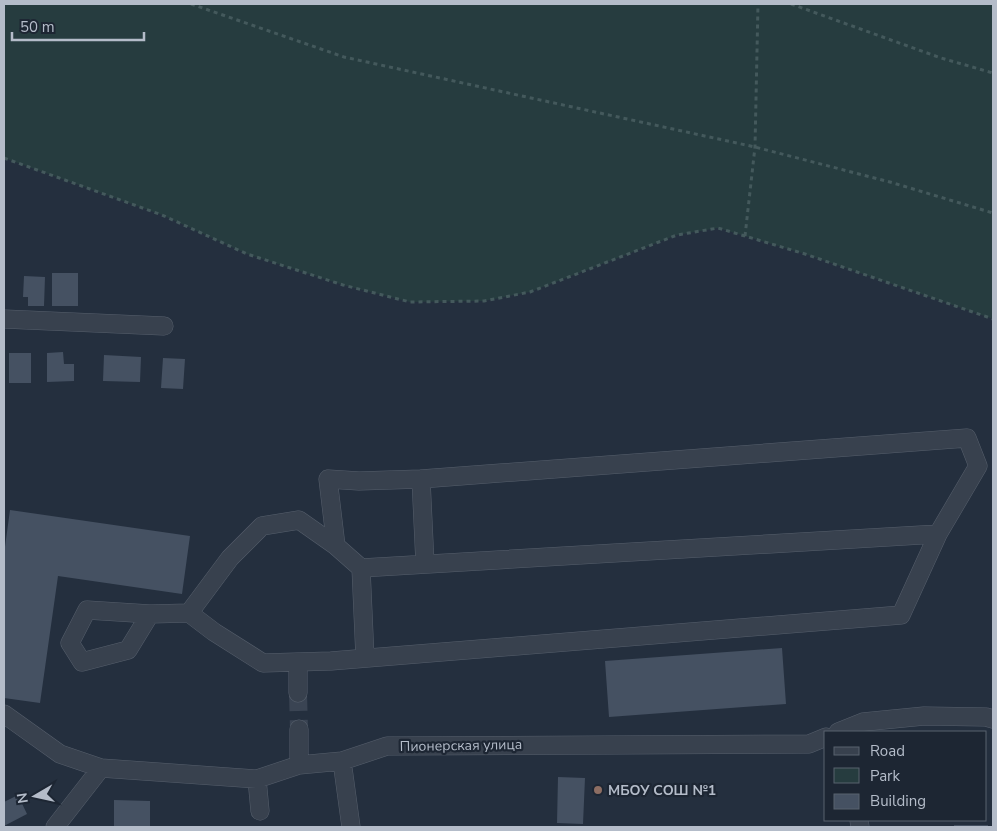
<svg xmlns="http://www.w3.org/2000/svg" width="997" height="831" viewBox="0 0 997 831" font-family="'Nunito Sans',sans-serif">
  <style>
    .green { fill: #263c3f }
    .building { fill: #455162 }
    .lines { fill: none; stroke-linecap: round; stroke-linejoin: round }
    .minor-tunnel { stroke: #3a4453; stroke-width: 18; stroke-dasharray: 18 9; stroke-linecap: butt }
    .minor-casing { stroke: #565f6c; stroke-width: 19 }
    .path { stroke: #44595c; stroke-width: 3; stroke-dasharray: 4 4; stroke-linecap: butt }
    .minor { stroke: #38414e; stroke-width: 18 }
    .education-dot { fill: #8d6e63; stroke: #1d2633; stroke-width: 2 }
    .labels { text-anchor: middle; stroke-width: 4.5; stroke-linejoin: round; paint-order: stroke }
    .street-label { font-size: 14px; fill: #b4bcc9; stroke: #1d2633 }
    .poi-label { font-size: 14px; font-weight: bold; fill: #b4bcc9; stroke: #1d2633; text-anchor: start }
  </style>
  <rect width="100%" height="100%" fill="#242f3e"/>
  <!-- green -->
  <path class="green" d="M4,4H993V319L805,254L718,228L677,235L530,292L484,301L410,302L343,285L247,254L162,215L4,158Z"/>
  <!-- building -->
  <path class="building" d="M52,273H78V306H52Z
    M24,276L45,277L44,306H28V297H23Z
    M63,352L64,364H74V381L47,382V353Z
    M9,353H31V383H9Z
    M104,355L141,357L140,382L103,381Z
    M163,358L185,359L183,389L161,388Z
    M10,510L190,536L182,594L58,576L40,703L4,698V554Z
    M782,648L786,704L609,717L605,661Z
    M558,777L585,778L583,824L557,823Z
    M18,795L27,814L4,826V802Z
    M114,800L150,801V827H114Z
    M954,825H988V827H954Z"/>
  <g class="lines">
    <!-- minor-tunnel -->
    <path class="minor-tunnel" d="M298,693L299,729"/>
    <!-- minor casing -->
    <g class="minor-casing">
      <path id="minor" d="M4,319L164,326
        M336,546L328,479L359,481L421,479
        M189,613L230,558L262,526L299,520L336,546L361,568
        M150,614L128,650L82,662L70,643L87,610L150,614L189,613L214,632L263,663L331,661L901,615L938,534L978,466L967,438L421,479L425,564
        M365,658L361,568L938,534
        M298,662V693
        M4,714L60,754L101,768L257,779L299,765L342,761L387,746L809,744L826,737
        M299,729V765
        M838,732L863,722L924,716L986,717L993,719
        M342,761L351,827
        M257,779L260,811
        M859,820L860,827
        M55,827L101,768"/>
    </g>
    <!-- path -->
    <path class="path" d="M191,4L344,57L755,147L890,182L993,213
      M791,4L941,58L993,73
      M4,158L162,215L247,254L343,285L410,302L484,301L530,292L677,235L718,228L805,254L993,319
      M745,236L755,147L758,4"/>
    <!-- minor -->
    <use href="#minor" class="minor"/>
  </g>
  <!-- markers -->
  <circle class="education-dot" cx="598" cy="790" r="5"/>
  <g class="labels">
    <!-- street labels -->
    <g class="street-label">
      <text transform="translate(461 745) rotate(-1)" y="5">Пионерская улица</text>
    </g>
    <!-- poi labels -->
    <g class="poi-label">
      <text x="608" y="795">МБОУ СОШ №1</text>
    </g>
  </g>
  <!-- border -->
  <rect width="997" height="831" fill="none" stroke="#b4bcc9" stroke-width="10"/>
  <!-- legend -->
  <rect x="824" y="731" width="162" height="90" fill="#1d2633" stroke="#59626f"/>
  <rect x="834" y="747" width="25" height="8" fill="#38414e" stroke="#59626f"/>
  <text x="870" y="756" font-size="15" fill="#b4bcc9">Road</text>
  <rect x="834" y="768" width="25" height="15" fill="#263c3f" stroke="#59626f"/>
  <text x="870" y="781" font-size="15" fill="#b4bcc9">Park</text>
  <rect x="834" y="794" width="25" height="15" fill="#455162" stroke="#59626f"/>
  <text x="870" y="806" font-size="15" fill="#b4bcc9">Building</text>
  <!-- north arrow -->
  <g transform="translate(35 796) rotate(261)" stroke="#1d2633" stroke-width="4" paint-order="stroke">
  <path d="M0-4L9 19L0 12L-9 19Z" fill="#b4bcc9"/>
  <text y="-8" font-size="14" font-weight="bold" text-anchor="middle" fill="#b4bcc9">N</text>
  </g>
  <!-- scale -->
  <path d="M12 32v8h132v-8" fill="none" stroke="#b4bcc9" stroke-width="2.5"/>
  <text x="20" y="32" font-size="15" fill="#b4bcc9" stroke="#1d2633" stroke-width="4" paint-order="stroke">50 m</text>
</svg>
